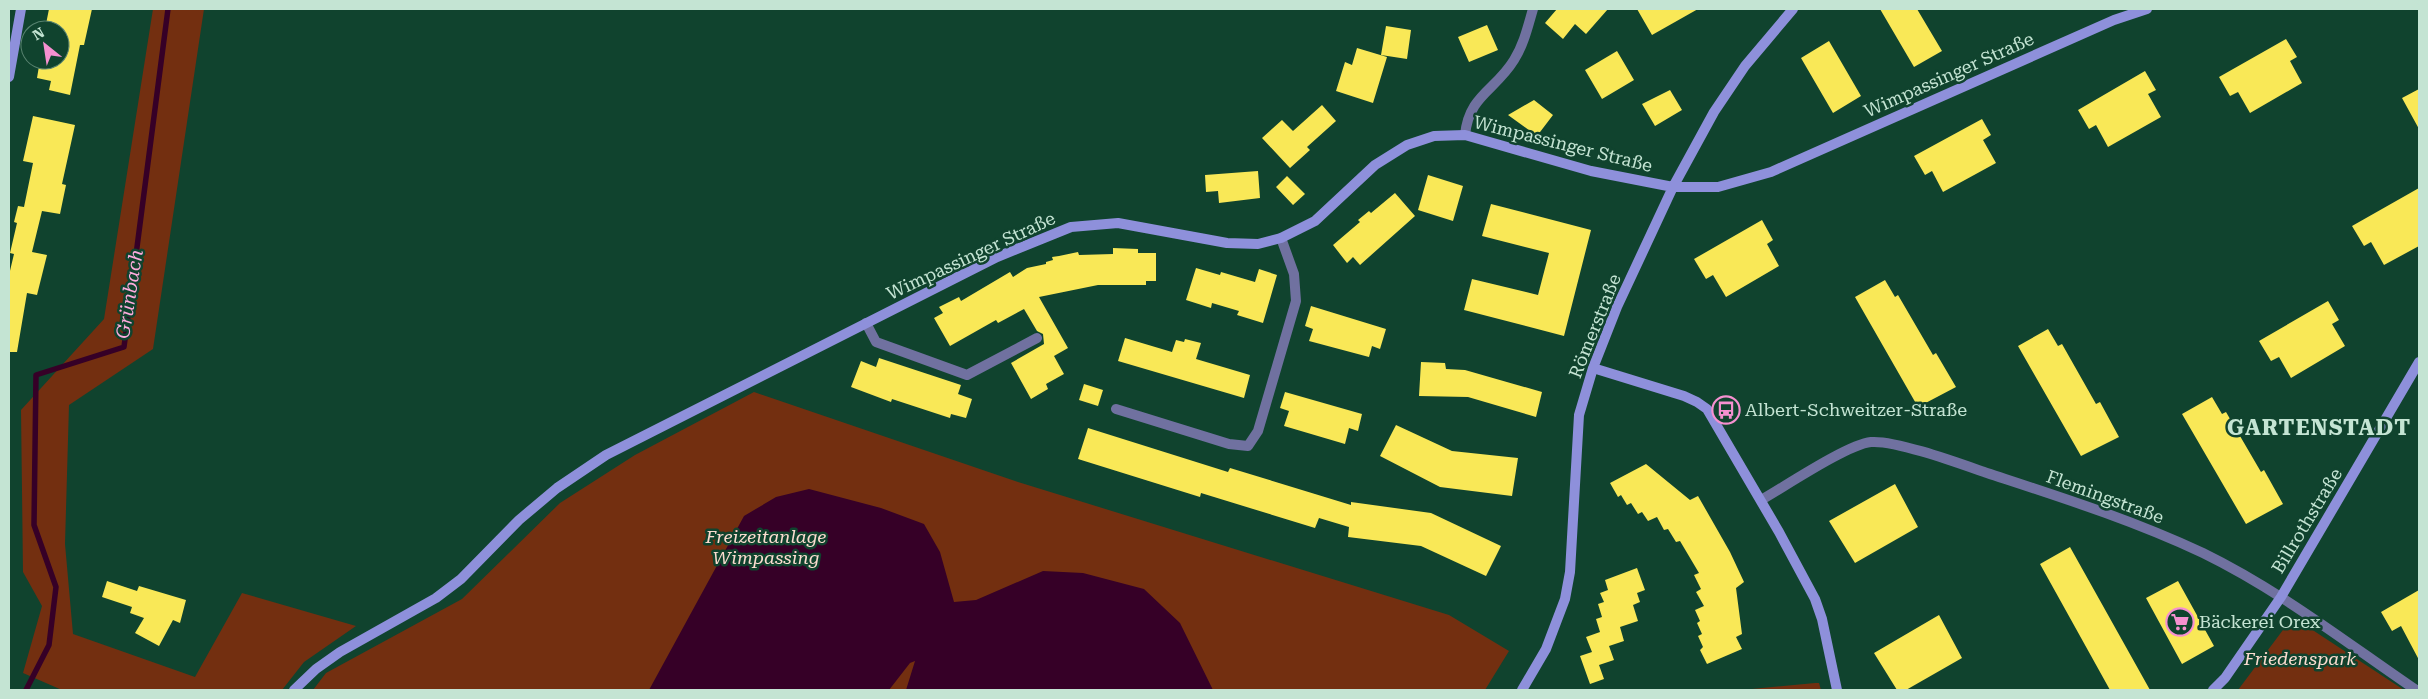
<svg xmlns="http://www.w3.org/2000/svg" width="2428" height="699" viewBox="0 0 2428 699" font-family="'Roboto Serif',serif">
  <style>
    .green { fill: #732f10 }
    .water { fill: #360027 }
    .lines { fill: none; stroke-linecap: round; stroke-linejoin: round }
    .stream { stroke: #360027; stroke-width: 5.5 }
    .building { fill: #f9e857 }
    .street { stroke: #7071a0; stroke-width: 10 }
    .secondary { stroke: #8e90db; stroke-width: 10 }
    .labels { text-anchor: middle; stroke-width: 5; stroke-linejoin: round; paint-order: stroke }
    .street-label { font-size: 18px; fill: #c4e4d3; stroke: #10432e }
    .poi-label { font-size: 18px; fill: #c4e4d3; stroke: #10432e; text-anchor: start }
    .park-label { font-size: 18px; font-style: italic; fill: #fcdcd0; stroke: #10432e }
    .water-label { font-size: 19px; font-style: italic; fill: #fdabdd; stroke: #10432e }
    .district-label { font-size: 22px; font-weight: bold; letter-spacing: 1px; fill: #c4e4d3; stroke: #10432e }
  </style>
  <rect width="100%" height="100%" fill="#10432e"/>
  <!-- green -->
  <path class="green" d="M153,9H204L153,349L69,405L65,544L73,634L195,677L242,593L356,626L304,662L282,690H62L23,673L42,606L23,572L21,410L104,319Z
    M754,392L1018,482L1449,615L1509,651L1485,690H313L326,673L462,599L560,503L635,455Z
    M2289,622L2308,627L2404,690H2238Z
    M1819,683L1821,690L1752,689L1815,683Z"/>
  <!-- water -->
  <path class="water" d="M809,489L881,508L924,524L940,552L954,602L976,600L1043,571L1083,573L1144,589L1180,623L1213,690H906L915,661L910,663L889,690H649L744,516L776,497Z"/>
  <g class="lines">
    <!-- stream -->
    <path class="stream" d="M26,690L49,645L56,587L34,525L36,375L124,347L168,9"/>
  </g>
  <!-- building -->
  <path class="building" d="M49,9H92L84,45H80L70,95L49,90L51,81L37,78L40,60H60V30H58V26L46,24Z
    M1557,9H1608L1586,34L1575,24L1563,39L1545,23Z
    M1637,9H1698L1652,35Z
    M1880,9H1917L1942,51L1914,67Z
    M1487,25L1498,50L1469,62L1458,37Z
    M1386,26L1411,30L1407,59L1381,55Z
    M2286,39L2297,57L2290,61L2302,83L2250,113L2238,92L2230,96L2219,77Z
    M1829,41L1861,96L1833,113L1801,58Z
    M1357,48L1387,57L1373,103L1336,91L1345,62L1352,65Z
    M1617,51L1634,80L1602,99L1585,70Z
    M2145,71L2156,90L2148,94L2161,117L2108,147L2096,125L2089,129L2078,110Z
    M2419,89V129L2402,98Z
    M1670,90L1682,110L1655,126L1642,104Z
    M1534,100L1553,115L1537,136L1508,115Z
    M1322,105L1336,121L1307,147L1310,150L1290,168L1262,138L1282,120L1293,131Z
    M33,116L75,125L62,184L66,185L60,214L42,211L32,252L47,255L37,295L27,293L17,352H9V275L14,254L10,253L17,223L14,222L18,206L24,207L33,163L23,161Z
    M1982,119L1991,135L1983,140L1996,163L1943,192L1932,171L1925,175L1914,156Z
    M1258,171L1260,198L1219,203L1218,191L1206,192L1205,175Z
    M1428,175L1463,186L1453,221L1418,210Z
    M1287,176L1305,194L1293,205L1276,187Z
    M2419,188V246L2384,265L2371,242L2364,246L2352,226Z
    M1395,193L1415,216L1360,265L1353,257L1347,263L1333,245L1360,222L1358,220L1369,211L1371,213Z
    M1491,204L1591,230L1564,336L1464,310L1472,279L1538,295L1549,253L1482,236Z
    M1762,220L1773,240L1767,244L1779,266L1726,297L1713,275L1706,279L1694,259Z
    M1113,248L1138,249V253H1156V281H1146V285H1098L1039,297L1068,348L1054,356L1064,374L1046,384L1048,389L1031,399L1011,363L1044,344L1043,334L1037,331L1024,309L998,323L996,320L950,346L934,318L943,313L939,307L959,297L961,301L1010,272L1013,277L1027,268L1046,264V262L1053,260L1052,257L1059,256L1078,252L1079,255L1113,254Z
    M1196,268L1220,275L1221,272L1255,282L1259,269L1277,275L1263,323L1237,315L1239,311L1212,303L1211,308L1186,300Z
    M1885,280L1895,297L1898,295L1933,355L1936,353L1956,387L1918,407L1855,297Z
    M2328,301L2339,320L2332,324L2345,346L2291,378L2279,357L2271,361L2259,341Z
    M1311,306L1386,329L1380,349L1372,346L1369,357L1309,341L1313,329L1305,326Z
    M2048,329L2058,346L2062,344L2096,404L2100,402L2119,437L2081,456L2018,346Z
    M1125,338L1172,352L1176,340L1184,342L1185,339L1201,343L1196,359L1250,375L1244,398L1118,361Z
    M879,358L961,385L958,394L972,399L966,418L951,414L950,418L892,399L891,402L851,387L861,361L876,367Z
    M1421,362L1445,363L1446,369L1465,370L1542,392L1536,417L1468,397L1419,396Z
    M1084,384L1103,390L1098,406L1079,400Z
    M1285,392L1362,414L1358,431L1349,428L1345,444L1284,426L1289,411L1280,408Z
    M2212,397L2222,414L2226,412L2261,472L2264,470L2283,504L2246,524L2182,414Z
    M1396,425L1452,451L1518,458L1512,496L1440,487L1380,456Z
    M1088,428L1228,472L1230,468L1351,505V502L1431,513L1501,546L1486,576L1421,546L1348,537L1349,527L1319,518L1315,528L1201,493L1200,497L1078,459Z
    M1646,464L1690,500L1698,496L1730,552L1744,582L1736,588L1742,634L1736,637L1742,649L1707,664L1700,650L1703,647L1698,636L1702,634L1697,623L1700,621L1695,610L1704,606L1696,592L1701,589L1694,575L1699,573L1680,541L1676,542L1668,529L1664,530L1657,517L1648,521L1642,512L1638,514L1631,503L1627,505L1621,495L1618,497L1610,483Z
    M1895,484L1918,527L1855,563L1829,521Z
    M2070,547L2150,690H2110L2040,564Z
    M1637,568L1645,590L1637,593L1640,602L1633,605L1638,621L1620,627L1624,641L1609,646L1614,660L1599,665L1604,679L1590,684L1580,656L1592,652L1586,637L1600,632L1596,619L1602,617L1598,604L1604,602L1600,593L1608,590L1605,580Z
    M107,581L137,591L139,586L186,600L180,623L173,620L159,646L135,633L144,618L130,613L132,607L102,597Z
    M2178,581L2214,646L2182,664L2146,598Z
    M2419,590V660L2401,626L2392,631L2381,612Z
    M1939,615L1962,658L1906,690H1897L1874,653Z"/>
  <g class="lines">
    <!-- street -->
    <path class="street" d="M1465,135C1469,95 1495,91 1514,60C1524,44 1528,26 1533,9
      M866,323L876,342L967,375L1037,338
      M1116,409L1229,444L1248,446L1258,431L1296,301L1294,274L1281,238
      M1761,500C1784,487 1848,444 1871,442C1896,440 1961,464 1987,473C2060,497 2133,520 2203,553C2279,590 2347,643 2416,690"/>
    <!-- secondary -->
    <path class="secondary" d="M9,77L21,9
      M1593,368L1684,396L1697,402L1707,409L1779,532L1815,599L1822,619L1837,690
      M294,690L316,669L340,652L436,598L461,579L519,520L557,488L606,455L997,257L1071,227L1118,223L1227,243L1258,244L1281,238L1315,221L1375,165L1407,145L1434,136L1465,135L1591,171L1673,187H1718L1771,172L2114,20L2147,9
      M1522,690L1546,649L1565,599L1570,572L1579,415L1593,368L1617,307L1673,187L1714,112L1745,66L1793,9
      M2213,690L2225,678L2281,597L2419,362"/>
  </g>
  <!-- icons -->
  <defs>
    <g id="bus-ring" transform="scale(1.4375)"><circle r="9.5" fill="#10432e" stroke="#f690d0" stroke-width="1.5"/><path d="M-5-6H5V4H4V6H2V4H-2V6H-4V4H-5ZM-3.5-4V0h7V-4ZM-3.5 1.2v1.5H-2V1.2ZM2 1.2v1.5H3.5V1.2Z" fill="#f690d0"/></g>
    <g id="supermarket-ring" transform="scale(1.4375)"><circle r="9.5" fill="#10432e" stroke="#f690d0" stroke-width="1.5"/><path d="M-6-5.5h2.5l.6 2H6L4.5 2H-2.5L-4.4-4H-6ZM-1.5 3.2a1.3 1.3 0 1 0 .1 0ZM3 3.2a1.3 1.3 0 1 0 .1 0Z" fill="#f690d0"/></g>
  </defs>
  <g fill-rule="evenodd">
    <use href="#bus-ring" x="1726" y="410"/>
    <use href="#supermarket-ring" x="2180" y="622"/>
  </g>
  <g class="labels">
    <!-- street labels -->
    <g class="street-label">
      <text transform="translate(1949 75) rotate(-24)" y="6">Wimpassinger Straße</text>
      <text transform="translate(1563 144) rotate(14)" y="6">Wimpassinger Straße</text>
      <text transform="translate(971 256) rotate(-25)" y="6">Wimpassinger Straße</text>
      <text transform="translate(1595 326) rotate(-68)" y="6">Römerstraße</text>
      <text transform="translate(2105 497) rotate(20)" y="6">Flemingstraße</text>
      <text transform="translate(2307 521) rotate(-59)" y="6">Billrothstraße</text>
    </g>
    <!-- poi labels -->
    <g class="poi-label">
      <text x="1745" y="416">Albert-Schweitzer-Straße</text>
      <text x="2199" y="628">Bäckerei Orex</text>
    </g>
    <!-- park labels -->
    <g class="park-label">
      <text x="766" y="543">Freizeitanlage<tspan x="766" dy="21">Wimpassing</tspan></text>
      <text x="2300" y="665">Friedenspark</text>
    </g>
    <!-- water labels -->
    <g class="water-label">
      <text transform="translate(129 294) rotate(-81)" y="7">Grünbach</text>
    </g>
    <!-- district labels -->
    <g class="district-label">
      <text x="2319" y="435">GARTENSTADT</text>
    </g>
  </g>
  <!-- border -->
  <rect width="2428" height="699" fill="none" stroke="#c4e4d3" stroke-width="20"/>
  <!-- north arrow -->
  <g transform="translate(45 45) rotate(330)"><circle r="24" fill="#10432e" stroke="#588370"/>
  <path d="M0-4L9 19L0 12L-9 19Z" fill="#f690d0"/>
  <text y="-8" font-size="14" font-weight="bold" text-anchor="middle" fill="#c4e4d3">N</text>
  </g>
</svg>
